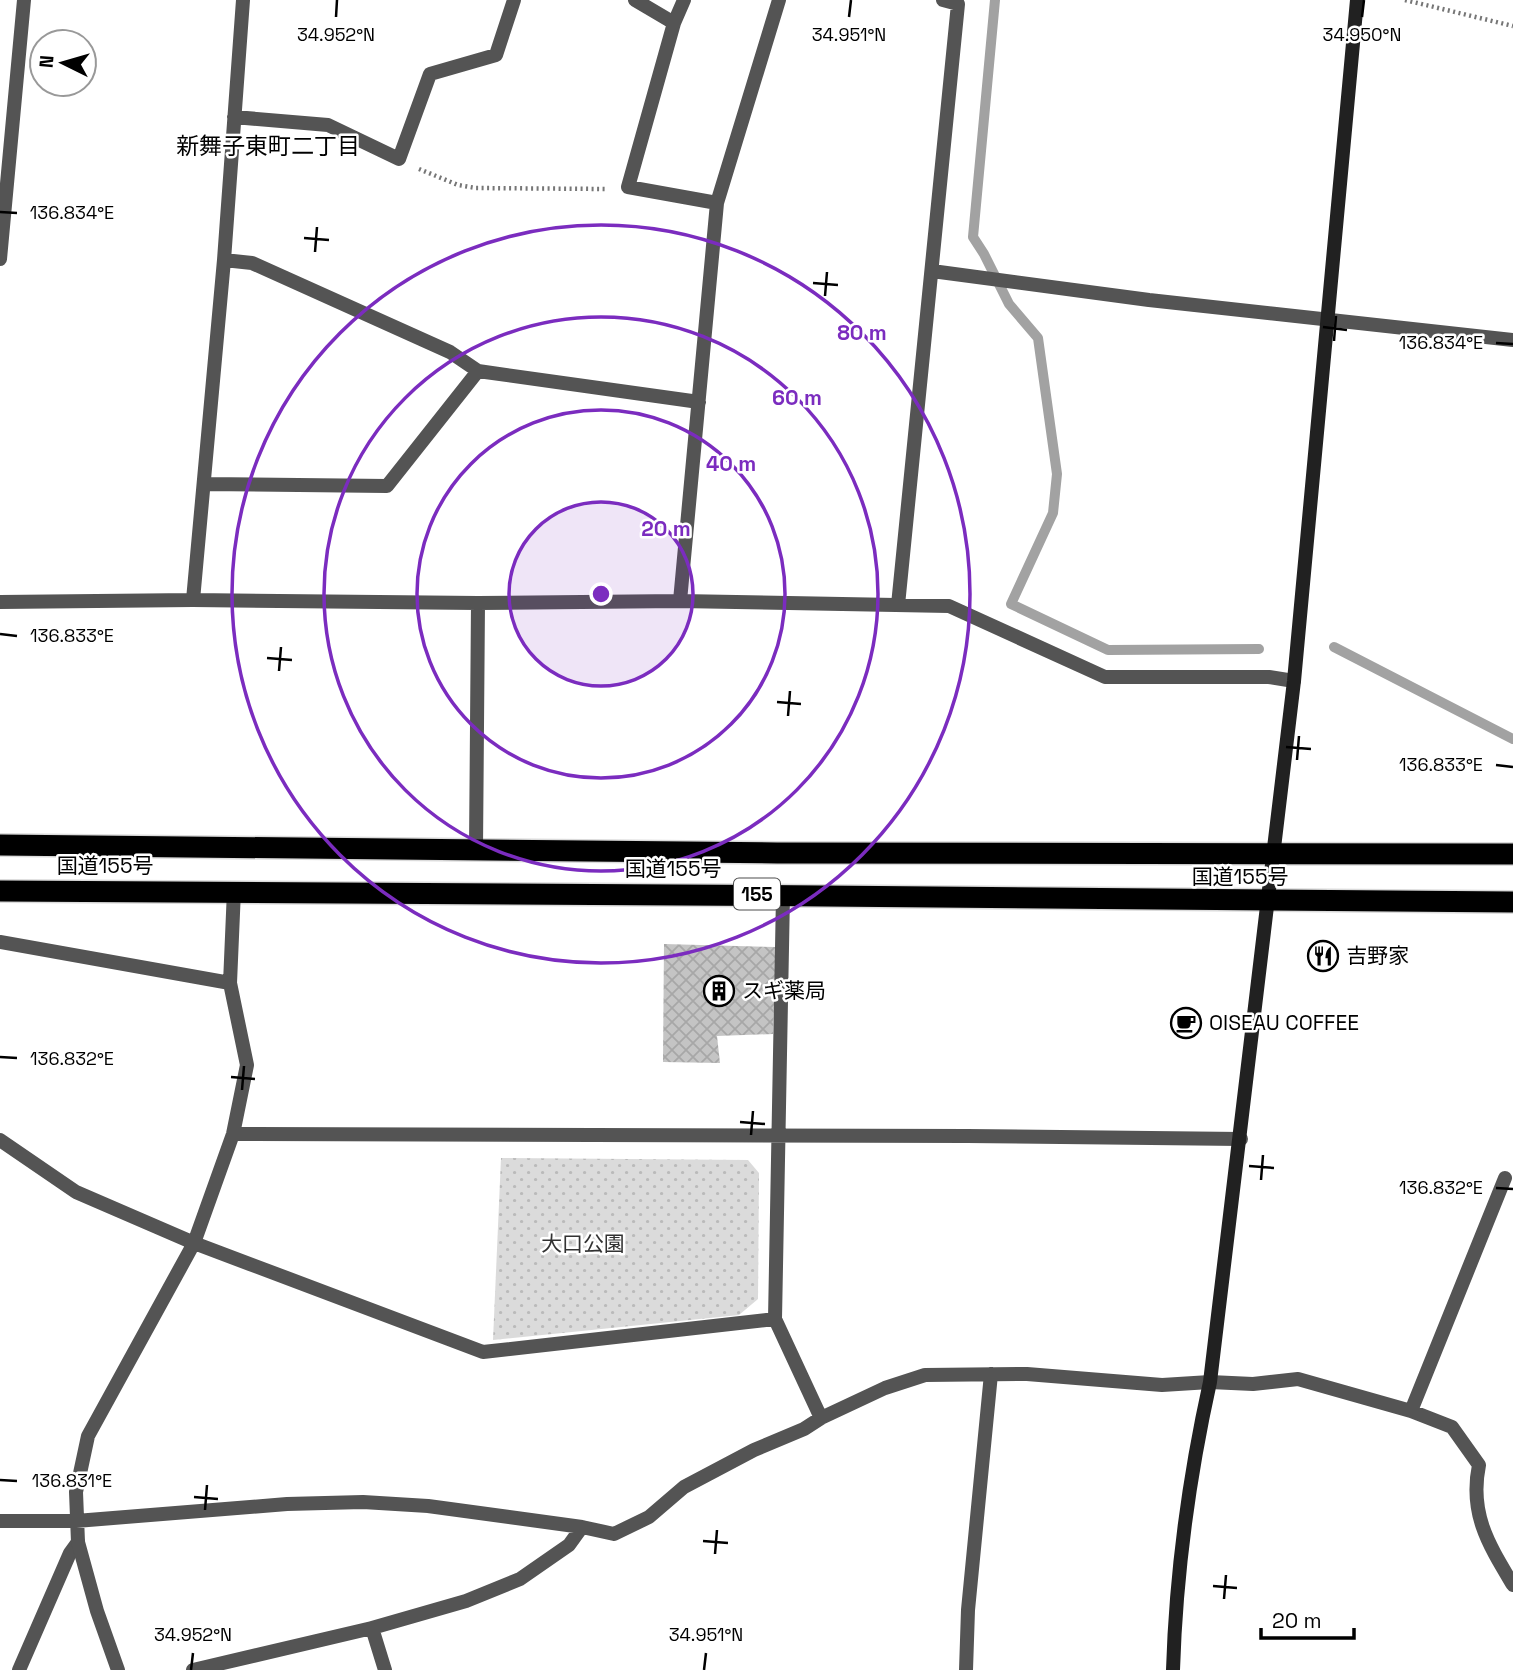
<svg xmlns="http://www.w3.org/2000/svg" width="1513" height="1670" viewBox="0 0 1513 1670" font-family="'Space Grotesk','Noto Sans JP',sans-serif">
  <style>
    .park { fill: url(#park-dots) }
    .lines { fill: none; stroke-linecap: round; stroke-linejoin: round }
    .stream { stroke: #a2a2a2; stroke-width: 10 }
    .building { fill: url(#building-cross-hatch) }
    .highway-casing { stroke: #dbdbdb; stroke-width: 24 }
    .path { stroke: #767676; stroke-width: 4.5; stroke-dasharray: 2 3.5; stroke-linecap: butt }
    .lane { stroke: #545454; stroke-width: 14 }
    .street { stroke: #545454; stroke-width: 14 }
    .secondary { stroke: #212121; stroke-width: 14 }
    .highway { stroke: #000; stroke-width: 21 }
    .ticks { fill: none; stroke: #000; stroke-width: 2.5 }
    .ring { fill: none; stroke: #7b2cbf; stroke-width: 3.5 }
    .labels { text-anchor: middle; stroke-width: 5; stroke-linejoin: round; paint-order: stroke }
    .shield { fill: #fff; stroke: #4c4c4c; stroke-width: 2 }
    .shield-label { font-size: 19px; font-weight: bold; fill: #000 }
    .street-label { font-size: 21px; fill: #000; stroke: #fff }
    .poi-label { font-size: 21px; fill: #000; stroke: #fff; text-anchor: start }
    .park-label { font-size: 21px; fill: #323232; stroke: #fff }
    .neighbourhood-label { font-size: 23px; fill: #000; stroke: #fff }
    .ticks-label { font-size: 18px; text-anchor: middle; fill: #000; stroke: #fff; stroke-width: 5; stroke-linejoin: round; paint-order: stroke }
    .centre { fill: #7b2cbf; stroke: #fff; stroke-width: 3.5 }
    .ring-label { font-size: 21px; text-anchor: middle; font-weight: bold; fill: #7b2cbf; stroke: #fff; stroke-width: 5; stroke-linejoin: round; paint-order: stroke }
  </style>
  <defs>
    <pattern id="park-dots" width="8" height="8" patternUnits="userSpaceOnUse" patternTransform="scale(1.75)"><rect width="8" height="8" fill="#dbdbdb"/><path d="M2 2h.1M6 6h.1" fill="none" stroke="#bababa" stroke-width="1.8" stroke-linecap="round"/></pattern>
    <pattern id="building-cross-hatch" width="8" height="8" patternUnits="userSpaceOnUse" patternTransform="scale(1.75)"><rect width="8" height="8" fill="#c4c4c4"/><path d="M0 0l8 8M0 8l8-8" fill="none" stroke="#a7a7a7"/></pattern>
  </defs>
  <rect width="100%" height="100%" fill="#fff"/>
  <!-- park -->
  <path class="park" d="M501,1158L748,1160L759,1173L758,1299L739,1315L493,1340Z"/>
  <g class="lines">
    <!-- stream -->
    <path class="stream" d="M995,0L973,237L984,254L1009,304L1038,338L1057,474L1053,513L1011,604L1108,650L1259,649
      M1334,647L1513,739"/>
  </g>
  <!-- building -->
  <path class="building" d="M664,944L776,947L773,1034L717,1036L720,1063L663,1062Z"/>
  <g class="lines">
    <!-- highway casing -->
    <g class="highway-casing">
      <path id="highway" d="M0,845L777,853L1513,854
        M0,891C504,890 1009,900 1513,902"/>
    </g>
    <!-- path -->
    <path class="path" d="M1405,0L1513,26
      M419,169L458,185L476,188L606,189"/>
    <!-- lane -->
    <path class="lane" d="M19,1670L70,1553L78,1542"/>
    <!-- street -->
    <path class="street" d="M635,0L674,23
      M684,0L674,23L628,187L717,203
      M234,117L328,125L399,159L430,74L496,55L514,0
      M0,259L24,0
      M224,260L252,263L450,352L478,371L699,402
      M932,271L1149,300L1513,340
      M204,484L387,486L478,371
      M193,600L224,260L243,0
      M680,601L717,203L779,0
      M0,602L193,600L478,603L680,601L949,606L1105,677H1269L1294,681
      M898,605L958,4L943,0
      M476,849L478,603
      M783,895L775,1319L821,1418
      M0,942L230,983
      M233,1134L967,1136L1241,1139
      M0,1140L76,1192L194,1243L483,1352L775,1319
      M1411,1411L1505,1178
      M0,1521H76L287,1504L363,1502L428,1506L582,1527L614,1534L649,1517L684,1487L754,1450L804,1429L821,1418L885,1388L925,1375L1027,1374L1162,1385L1210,1382L1253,1384L1298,1379L1411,1411L1452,1427L1479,1465C1469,1514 1489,1545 1513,1585
      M372,1628L385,1670
      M118,1670L97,1611L78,1542L76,1492L88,1436L194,1243L233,1134L247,1065L230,983L234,890
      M193,1670L372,1628L466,1601L520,1579L569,1545L582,1527
      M966,1670L968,1610L991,1374"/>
    <!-- secondary -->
    <path class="secondary" d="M1173,1670C1176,1573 1189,1477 1210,1382L1294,681L1357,0"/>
    <!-- highway -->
    <use href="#highway" class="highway"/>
  </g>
  <!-- ticks -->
  <path class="ticks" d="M336,17L337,0M849,17L851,0M1362,17L1364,0M0,212L17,213M304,238L329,240M315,252L317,227M813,283L838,285M825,296L827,272M1323,327L1347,330M1334,341L1336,316M1496,343L1513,344M0,634L17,636M267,658L292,660M279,671L281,647M777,702L801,704M788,716L790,691M1286,747L1311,749M1297,760L1299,736M1496,765L1513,767M0,1057L17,1058M231,1077L255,1079M242,1090L244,1066M740,1122L765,1124M751,1135L753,1111M1249,1166L1274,1168M1261,1180L1263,1155M1496,1188L1513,1189M0,1480L17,1481M194,1497L218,1499M205,1510L207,1485M703,1541L728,1543M715,1554L717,1530M1213,1586L1237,1588M1224,1599L1226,1575M191,1670L193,1653M704,1670L706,1653"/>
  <!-- distance rings -->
  <circle cx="601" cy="594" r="92" fill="#7b2cbf" fill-opacity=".12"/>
  <g class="ring">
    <circle cx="601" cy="594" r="92"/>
    <circle cx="601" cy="594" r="184"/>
    <circle cx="601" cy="594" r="277"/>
    <circle cx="601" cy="594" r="369"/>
  </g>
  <!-- icons -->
  <defs>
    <g id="restaurant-ring" transform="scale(1.575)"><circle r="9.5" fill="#fff" stroke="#000" stroke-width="1.5"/><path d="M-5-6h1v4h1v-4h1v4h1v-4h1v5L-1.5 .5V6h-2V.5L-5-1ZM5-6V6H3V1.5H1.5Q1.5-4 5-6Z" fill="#000"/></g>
    <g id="building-ring" transform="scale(1.575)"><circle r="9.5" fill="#fff" stroke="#000" stroke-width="1.5"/><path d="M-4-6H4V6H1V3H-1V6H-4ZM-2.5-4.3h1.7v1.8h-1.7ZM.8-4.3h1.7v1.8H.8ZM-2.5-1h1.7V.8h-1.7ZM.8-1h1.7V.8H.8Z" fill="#000"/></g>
    <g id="cafe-ring" transform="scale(1.575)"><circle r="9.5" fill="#fff" stroke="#000" stroke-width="1.5"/><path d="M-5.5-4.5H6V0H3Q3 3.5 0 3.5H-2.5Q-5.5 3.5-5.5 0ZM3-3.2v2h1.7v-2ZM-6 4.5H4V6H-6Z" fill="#000"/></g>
  </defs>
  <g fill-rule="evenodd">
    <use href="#restaurant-ring" x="1323" y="956"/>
    <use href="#building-ring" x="719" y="991"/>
    <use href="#cafe-ring" x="1186" y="1023"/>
  </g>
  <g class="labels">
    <!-- shield labels -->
    <rect class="shield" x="734" y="878.5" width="46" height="31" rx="5"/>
    <g class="shield-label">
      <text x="757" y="901">155</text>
    </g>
    <!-- street labels -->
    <g class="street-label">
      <text x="105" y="873">国道155号</text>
      <text x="673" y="876">国道155号</text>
      <text x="1240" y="884">国道155号</text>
    </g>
    <!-- poi labels -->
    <g class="poi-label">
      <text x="1346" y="963">吉野家</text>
      <text x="742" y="998">スギ薬局</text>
      <text x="1209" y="1030">OISEAU COFFEE</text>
    </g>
    <!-- park labels -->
    <g class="park-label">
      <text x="583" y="1251">大口公園</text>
    </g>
    <!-- neighbourhood labels -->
    <g class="neighbourhood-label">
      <text x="268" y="154">新舞子東町二丁目</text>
    </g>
  </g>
  <g class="ticks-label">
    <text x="336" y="41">34.952°N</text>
    <text x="849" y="41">34.951°N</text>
    <text x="1362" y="41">34.950°N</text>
    <text x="72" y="219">136.834°E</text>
    <text x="1441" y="349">136.834°E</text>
    <text x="72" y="642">136.833°E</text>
    <text x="1441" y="771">136.833°E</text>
    <text x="72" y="1065">136.832°E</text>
    <text x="1441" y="1194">136.832°E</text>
    <text x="72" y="1487">136.831°E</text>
    <text x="193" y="1641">34.952°N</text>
    <text x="706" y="1641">34.951°N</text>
  </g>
  <circle cx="601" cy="594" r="10" class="centre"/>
  <g class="ring-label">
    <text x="862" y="340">80 m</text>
    <text x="797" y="405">60 m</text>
    <text x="731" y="471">40 m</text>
    <text x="666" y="536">20 m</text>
  </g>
  <!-- north arrow -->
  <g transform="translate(63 63) rotate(275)"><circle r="33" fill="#ffffff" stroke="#999999" stroke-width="2"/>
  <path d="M0-5L12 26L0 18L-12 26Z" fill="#000000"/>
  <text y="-10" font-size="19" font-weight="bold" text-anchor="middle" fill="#000000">N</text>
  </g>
  <!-- scale -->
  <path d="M1261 1628v10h93v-10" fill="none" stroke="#000000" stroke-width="3.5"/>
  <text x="1272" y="1628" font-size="21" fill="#000000" stroke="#ffffff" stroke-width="5" paint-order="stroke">20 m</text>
</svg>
